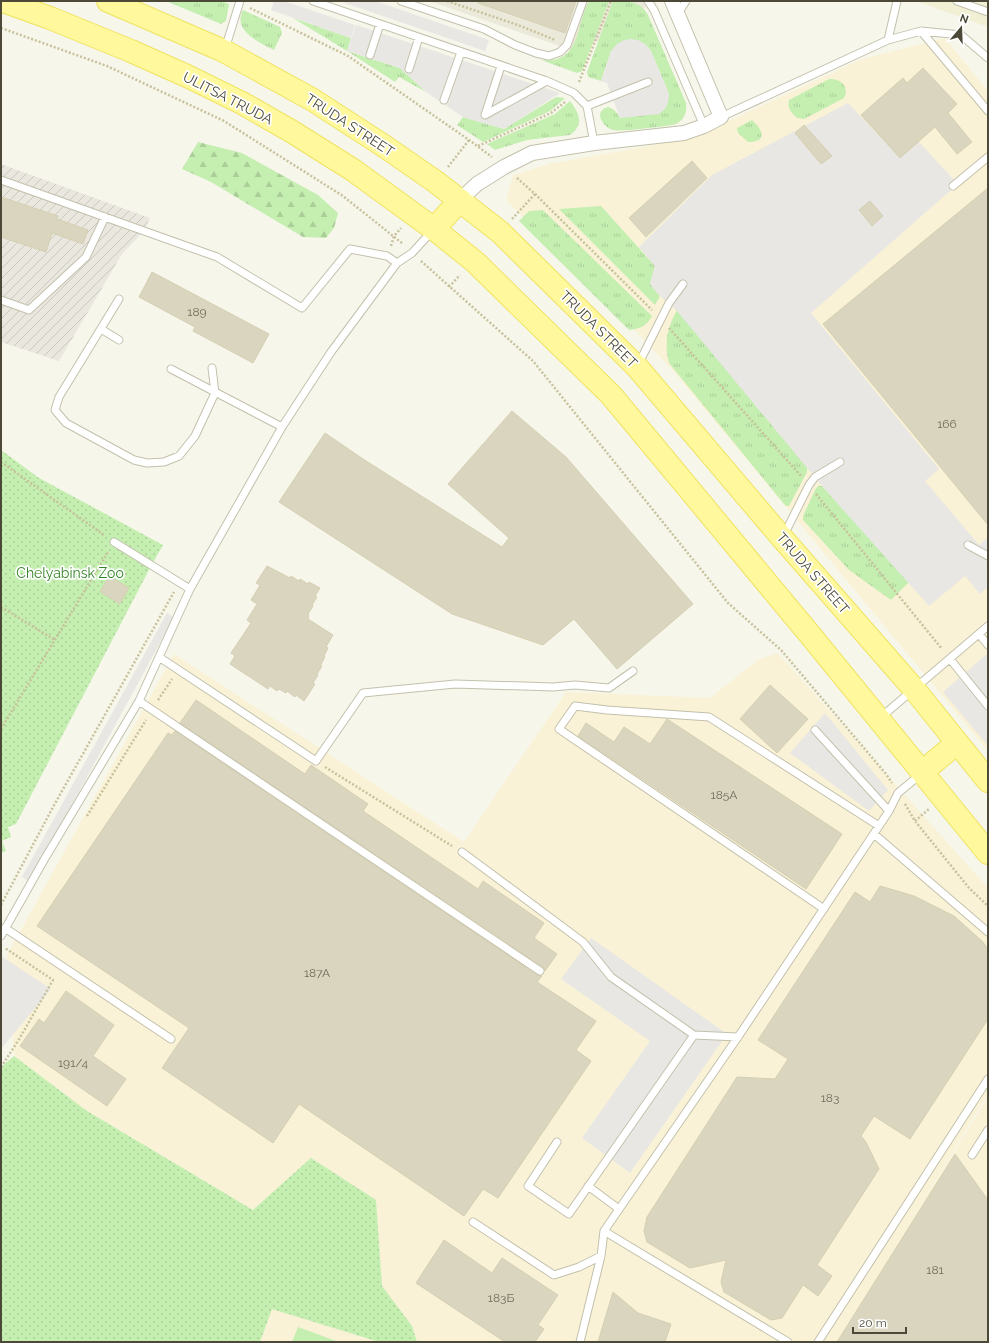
<svg xmlns="http://www.w3.org/2000/svg" width="989" height="1343" viewBox="0 0 989 1343" font-family="Raleway,sans-serif">
  <style>
    .residential { fill: #ebe9d9 }
    .commercial { fill: #f9f2d6 }
    .industrial { fill: url(#industrial-furrows) }
    .education { fill: #f1efd4 }
    .grass { fill: url(#grass-tufts) }
    .forest { fill: url(#forest-firs) }
    .park { fill: url(#park-dots) }
    .garden { fill: #c5eeb1 }
    .parking { fill: #e8e7e3 }
    .building { fill: #dad5bf; stroke: #d5cfb2 }
    .lines { fill: none; stroke-linecap: round; stroke-linejoin: round }
    .lane-casing { stroke: #c3c1ac; stroke-width: 9 }
    .street-casing { stroke: #c3c1ac; stroke-width: 16 }
    .primary-casing { stroke: #efe361; stroke-width: 24 }
    .path { stroke: #c7c19c; stroke-width: 2.5; stroke-dasharray: 2 2; stroke-linecap: butt }
    .lane { stroke: #fff; stroke-width: 7 }
    .street { stroke: #fff; stroke-width: 14 }
    .primary { stroke: #fff89c; stroke-width: 22 }
    .labels { text-anchor: middle; stroke-width: 3.5; stroke-linejoin: round; paint-order: stroke }
    .number-label { font-size: 12px; fill: #706c5a }
    .street-label { font-size: 14px; fill: #4c4938; stroke: #fff }
    .park-label { font-size: 14px; fill: #348524; stroke: #fff }
  </style>
  <defs>
    <pattern id="industrial-furrows" width="10" height="10" patternUnits="userSpaceOnUse"><rect width="10" height="10" fill="#eae7df"/><path d="M-1 1l2-2M0 10L10 0M9 11l2-2" fill="none" stroke="#cac8c0"/></pattern>
    <pattern id="grass-tufts" width="24" height="20" patternUnits="userSpaceOnUse"><rect width="24" height="20" fill="#c5eeb1"/><path d="M3 7l-1-3M5 7V3M7 7l1-3M15 17l-1-3M17 17v-4M19 17l1-3" fill="none" stroke="#abce99"/></pattern>
    <pattern id="forest-firs" width="22" height="20" patternUnits="userSpaceOnUse"><rect width="22" height="20" fill="#c5eeb1"/><path d="M5 1l3.5 6h-7zM16 11l3.5 6h-7z" fill="#abce99"/></pattern>
    <pattern id="park-dots" width="8" height="8" patternUnits="userSpaceOnUse"><rect width="8" height="8" fill="#c5eeb1"/><path d="M2 2h.1M6 6h.1" fill="none" stroke="#abce99" stroke-width="1.8" stroke-linecap="round"/></pattern>
  </defs>
  <rect width="100%" height="100%" fill="#f7f6eb"/>
  <!-- residential -->
  <path class="residential" d="M429,1H654L580,53Z"/>
  <!-- commercial -->
  <path class="commercial" d="M945,38L988,91V751L675,373L629,324L506,200L513,175L549,164L692,138L862,59Z
    M778,653L988,888V1094L893,1249L988,1097V1342H417L412,1326L382,1286L376,1200L311,1158L253,1210L87,1111L14,1056L7,955L174,654L464,842L566,692L710,698L759,659Z
    M272,1309L379,1342H260Z"/>
  <!-- industrial -->
  <path class="industrial" d="M1,164L150,218L144,231L122,254L59,361L1,342Z"/>
  <!-- education -->
  <path class="education" d="M916,1H988V27Z"/>
  <!-- grass -->
  <path class="grass" d="M166,1H221L229,4L226,21L221,24Z
    M589,1H609L582,71L577,73L541,60C582,64 575,26 589,1Z
    M613,1C627,1 641,1 648,15L686,103C687,112 685,119 676,124C671,126 619,132 613,130C602,127 593,111 608,107C614,109 617,112 620,118L669,94L651,51L645,44L611,51L601,81L588,77L587,72Z
    M243,10L280,27L282,33L274,50C260,43 232,31 243,10Z
    M293,18L351,38L347,51L400,68L426,92L399,77L395,82L347,51Z
    M829,79C841,78 850,87 844,98L804,119L797,118C791,112 787,108 789,100Z
    M556,97L565,98L550,111L483,142L457,125L463,117L504,129Z
    M570,101C579,113 585,124 570,135L527,140L495,150L487,144L555,114Z
    M752,120C763,130 768,142 748,142L738,133L737,128Z
    M601,206L655,266L650,284L660,296L655,305L559,209Z
    M543,210L652,316C647,326 639,329 629,330L519,221L529,211Z
    M677,310L807,467V472L789,506H786L784,504L669,363C664,342 667,329 677,310Z
    M819,486H822L909,582L891,600L849,570L803,520V516L816,488Z"/>
  <!-- forest -->
  <path class="forest" d="M198,142L242,153L318,195L338,213L334,228L326,238L303,237L211,182L182,169Z"/>
  <!-- park -->
  <path class="park" d="M1,450L39,478L163,545L151,566L16,824L8,827L11,837L2,841L6,851L1,853Z
    M14,1056L87,1111L253,1210L311,1158L376,1200L382,1286L412,1326L417,1342H379L272,1309L260,1342H1V1067Z"/>
  <!-- garden -->
  <path class="garden" d="M298,1327L336,1341V1342H292Z"/>
  <!-- parking -->
  <path class="parking" d="M274,1H284L355,25L351,38L271,10Z
    M339,1H375L489,40L485,51Z
    M356,25L560,93L504,129L463,117L426,92L400,68L347,51Z
    M631,39L638,40L645,44L651,51L669,94L668,103L665,109L659,114L620,118L607,83L601,81L611,51L617,44L624,40Z
    M848,103L899,157L918,141L958,184L811,313L939,469L925,481L979,545L988,537V587L980,594L965,576L929,606L822,486L677,311L660,296L650,284L655,266L639,247L712,175Z
    M167,613L174,617L30,882L22,877Z
    M988,653V746L943,692Z
    M825,713L888,790L869,811L790,753Z
    M591,938L727,1034L630,1173L582,1138L650,1041L561,979Z
    M1,956L51,989L1,1049Z"/>
  <!-- building -->
  <path class="building" d="M478,1H576L565,33L478,3Z
    M923,68L957,104L948,113L972,142L957,154L935,127L900,158L861,115L903,78L907,83Z
    M804,125L832,156L821,164L795,133Z
    M692,161L707,178L646,237L629,218Z
    M988,188V525L823,324Z
    M1,197L58,216L57,219L88,230L83,244L52,233L46,252L1,237Z
    M870,201L883,216L872,226L859,210Z
    M152,272L269,334L253,363L193,331L195,327L139,297Z
    M512,411L566,457L693,604L617,669L574,619L543,645L452,614L279,502L325,433L363,459L502,547L509,538L448,484Z
    M267,566L290,578L291,576L299,581L300,579L308,584L309,582L320,588L315,596L317,597L312,605L313,606L308,614L309,616L308,619L333,635L326,647L328,648L324,656L325,657L320,666H322L317,674L318,675L313,683L315,684L304,701L296,695L295,697L287,691L286,693L279,689L277,691L270,686L268,689L230,664L235,656L231,653L251,623L247,620L257,604L251,600L260,585L256,583Z
    M109,576L129,588L120,604L100,592Z
    M770,685L808,719L777,753L740,719Z
    M196,700L305,774L311,765L368,804L363,811L478,889L483,881L544,923L534,938L557,954L545,971L543,967L180,723Z
    M667,719L842,834L806,889L578,736L586,723L614,742L624,727L650,744Z
    M175,731L537,975L542,976L537,982L596,1021L576,1050L591,1061L498,1198L483,1189L464,1216L299,1104L273,1143L162,1068L189,1028L37,926L168,733L172,735Z
    M880,886L914,896L954,916L983,942L988,949V1019L910,1139L874,1116L861,1136L866,1142L879,1169L817,1265L832,1276L818,1296L803,1285L782,1318L771,1320L724,1292L721,1282L726,1260L690,1268L647,1242L644,1231L647,1217L737,1077L775,1079L788,1059L758,1040L855,892L870,902Z
    M66,991L114,1025L93,1056L126,1079L107,1106L20,1046L39,1019L44,1023Z
    M955,1154L988,1200V1342H837Z
    M444,1240L492,1273L502,1258L558,1295L538,1325L544,1329L535,1342H505L416,1283Z
    M613,1292L638,1313L671,1324L665,1342H598Z"/>
  <g class="lines">
    <!-- lane casing -->
    <g class="lane-casing">
      <path id="lane" d="M313,1L547,81L574,93L587,106L594,143
        M401,1L484,29L515,45L536,53L549,56L560,52L567,45L583,1
        M648,1L654,10L704,126
        M957,1L988,12
        M678,14L686,1
        M921,31L988,111
        M888,40L897,1
        M225,49L240,1
        M370,55L380,24
        M501,66L485,115L547,81
        M409,69L419,37
        M444,100L461,52
        M587,106L648,82
        M721,117L888,40L921,31L961,35L988,58
        M1,180L217,257L302,308L350,249L387,256L397,263
        M953,186L988,157
        M119,299L59,397L55,410L66,423L134,460L147,463L164,462L179,456L195,436L215,393L212,368
        M1,300L29,310L86,257L105,217
        M101,329L119,340
        M638,365L669,303L683,284
        M171,369L282,427
        M784,535L809,485L815,477L840,462
        M114,542L190,589
        M968,545L988,556
        M979,634L988,645
        M159,657L316,761L363,693L455,684L553,687L575,685L609,688L633,671
        M950,659L988,706
        M139,701L540,971
        M880,718L988,626
        M815,730L889,811
        M874,834L988,932
        M462,852L583,942L611,977L694,1035L738,1037
        M824,909L559,729L575,706L607,710L709,717L879,826
        M5,928L171,1039
        M1,936L44,860L139,701L190,589L282,427L331,352L397,263L412,253L433,230
        M557,1142L528,1186L569,1214L694,1035
        M972,1155L988,1130
        M588,1186L619,1209
        M473,1222L554,1275L579,1267L601,1256
        M604,1231L788,1342
        M580,1342L601,1256L604,1231L738,1037L889,811L898,793L921,774
        M818,1342L988,1079"/>
    </g>
    <!-- street casing -->
    <g class="street-casing">
      <path id="street" d="M460,200L477,184L504,167L532,153L594,143L684,133L704,126L721,117L672,1"/>
    </g>
    <!-- primary casing -->
    <g class="primary-casing">
      <path id="primary" d="M3,1L50,18L131,51L187,76L242,103L291,131L353,170L434,229L474,261L611,395L811,636L988,853
        M108,1L224,51L313,100L384,146L436,182L500,232L637,367L783,539L914,689L988,781
        M434,229L460,200
        M922,772L957,743"/>
    </g>
    <!-- path -->
    <path class="path" d="M447,1L518,25L555,40
      M250,8L348,56L469,140L492,157
      M1,28L107,66L224,121L343,196L403,244
      M579,82L611,1
      M478,146L551,113L565,102
      M448,167L469,140
      M517,178L535,194L652,310
      M512,219L535,194
      M391,246L394,236L401,228
      M421,261L533,361L728,603L781,650L886,774L892,783
      M449,287L460,275
      M669,328L802,477
      M1,462L104,535
      M816,494L942,649
      M1,607L55,640
      M158,700L172,679
      M1,729L108,552
      M325,767L452,846
      M905,804L915,821L969,888L988,906
      M87,816L146,720
      M915,821L929,809
      M1,905L53,807L174,592
      M1,1067L18,1041L53,980L5,948"/>
    <!-- lane -->
    <use href="#lane" class="lane"/>
    <!-- street -->
    <use href="#street" class="street"/>
    <!-- primary -->
    <use href="#primary" class="primary"/>
  </g>
  <g class="labels">
    <!-- number labels -->
    <g class="number-label">
      <text x="197" y="316">189</text>
      <text x="947" y="428">166</text>
      <text x="724" y="799">185А</text>
      <text x="317" y="977">187А</text>
      <text x="73" y="1067">191/4</text>
      <text x="830" y="1102">183</text>
      <text x="935" y="1274">181</text>
      <text x="501" y="1302">183Б</text>
    </g>
    <!-- street labels -->
    <g class="street-label">
      <text transform="translate(228 98) rotate(27)" y="5">ULITSA TRUDA</text>
      <text transform="translate(350 125) rotate(33)" y="5">TRUDA STREET</text>
      <text transform="translate(599 329) rotate(45)" y="5">TRUDA STREET</text>
      <text transform="translate(813 573) rotate(49)" y="5">TRUDA STREET</text>
    </g>
    <!-- park labels -->
    <g class="park-label">
      <text x="70" y="578">Chelyabinsk Zoo</text>
    </g>
  </g>
  <!-- border -->
  <rect width="989" height="1343" fill="none" stroke="#4c4938" stroke-width="4"/>
  <!-- north arrow -->
  <g transform="translate(961 28) rotate(19)" stroke="#ffffff" stroke-width="3" paint-order="stroke">
  <path d="M0-3L7 15L0 10L-7 15Z" fill="#4c4938"/>
  <text y="-6" font-size="11" font-weight="bold" text-anchor="middle" fill="#4c4938">N</text>
  </g>
  <!-- scale -->
  <path d="M853 1327v6h53v-6" fill="none" stroke="#4c4938" stroke-width="2"/>
  <text x="859" y="1327" font-size="12" fill="#4c4938" stroke="#ffffff" stroke-width="3" paint-order="stroke">20 m</text>
</svg>
